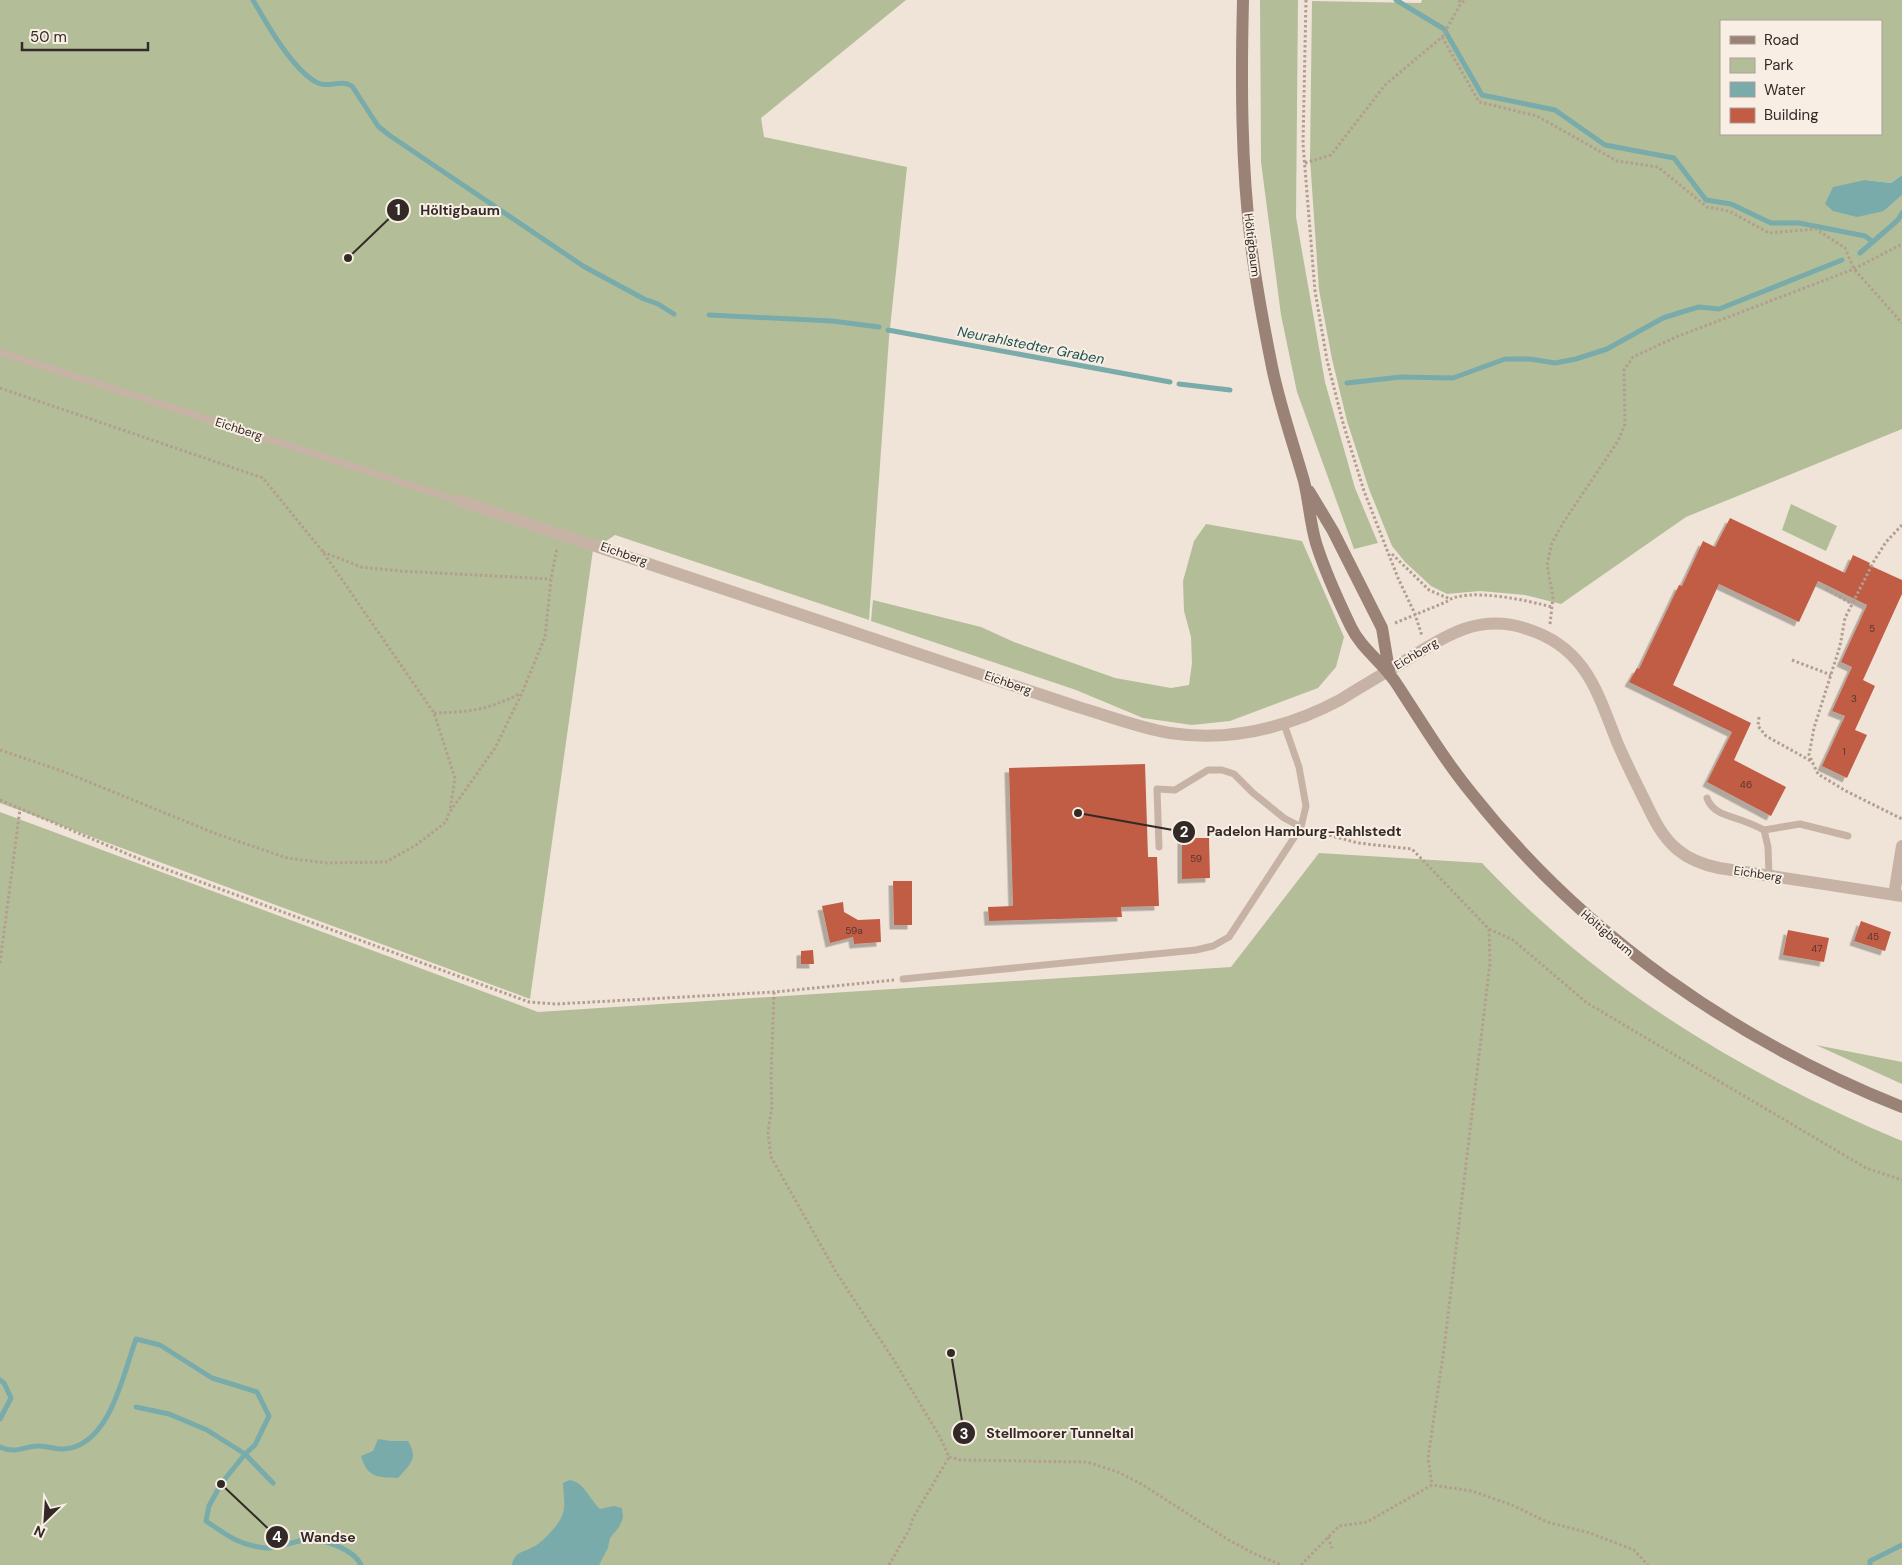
<svg xmlns="http://www.w3.org/2000/svg" width="1902" height="1565" viewBox="0 0 1902 1565" font-family="'DM Sans',sans-serif">
  <style>
    .green { fill: #b3be99; fill-rule: evenodd }
    .water { fill: #79abab }
    .lines { fill: none; stroke-linecap: round; stroke-linejoin: round }
    .stream { stroke: #79abab; stroke-width: 5 }
    .building { fill: #c15d45; filter: url(#shadow) }
    .path { stroke: #b39d8f; stroke-width: 3; stroke-dasharray: 2.5 2.5; stroke-linecap: butt }
    .lane { stroke: #c7b3a5; stroke-width: 7 }
    .street { stroke: #c7b3a5; stroke-width: 12 }
    .secondary { stroke: #9a8277; stroke-width: 12 }
    .labels { text-anchor: middle; stroke-width: 4; stroke-linejoin: round; paint-order: stroke }
    .number-label { font-size: 10px; fill: #56362e }
    .street-label { font-size: 12px; fill: #332926; stroke: #f8eee4 }
    .water-label { font-size: 14px; font-style: italic; fill: #1e5153; stroke: #f8eee4 }
    .leader { fill: none; stroke: #332926; stroke-width: 2 }
    .callout-dot { fill: #332926; stroke: #f8eee4; stroke-width: 2 }
    .mark-label { font-size: 15px; text-anchor: middle; font-weight: bold; fill: #fff }
    .callout-label { font-size: 14px; text-anchor: middle; font-weight: bold; fill: #332926; stroke: #f8eee4; stroke-width: 4; stroke-linejoin: round; paint-order: stroke }
  </style>
  <defs>
    <filter id="shadow"><feDropShadow dx="-4.5" dy="4.5" stdDeviation="0" flood-color="#0004"/></filter>
  </defs>
  <rect width="100%" height="100%" fill="#f0e4d8"/>
  <!-- green -->
  <path class="green" d="M0,0H906L761,118L764,137L907,167L889,338L869,620L615,535L593,550L530,999L0,803Z
    M1260,0H1298L1296,217L1325,382L1355,488L1378,543L1354,549L1297,392L1281,315L1261,162Z
    M1422,0H1902V175L1891,183L1865,180L1884,211L1902,195V429L1686,517L1561,604L1525,595L1480,591L1447,594L1431,586L1405,562L1392,546L1369,489L1347,421L1332,359L1319,290L1310,159L1312,1L1421,3ZM1721,21H1881V134H1721Z
    M1791,504L1837,526L1826,551L1782,530Z
    M1206,524L1302,541L1344,637L1336,667L1318,688L1230,721L1192,725L1143,718L1076,690L871,621L873,600L981,627L1014,642L1115,678L1171,688L1189,685L1192,663L1191,637L1184,611L1183,581L1194,541Z
    M0,812L538,1012L1231,967L1319,853L1482,863C1600,988 1744,1075 1902,1141V1565H0Z
    M1816,1045L1902,1062V1084Z"/>
  <!-- water -->
  <path class="water" d="M1902,175V195L1884,211L1857,217L1833,211L1825,204L1833,187L1865,180L1891,183Z
    M378,1439L391,1441H408C419,1459 410,1464 398,1478C378,1477 367,1478 361,1456L373,1451Z
    M570,1480C585,1483 590,1500 600,1509L614,1506L622,1508L623,1518L619,1527L610,1538L608,1548L599,1565H512C514,1550 528,1552 538,1544C546,1538 557,1526 561,1518C567,1506 563,1495 563,1483Z"/>
  <g class="lines">
    <!-- stream -->
    <path class="stream" d="M253,0C266,23 294,72 318,83C329,88 341,79 352,86L378,126L389,135L583,266L644,299L658,304L674,314
      M1396,0L1444,29L1482,95L1555,110L1605,145L1674,158L1706,200L1731,204L1771,223H1799L1865,236L1873,242
      M1860,253L1898,220L1902,213
      M709,315L832,321L879,327
      M888,330L1170,382
      M1347,383L1401,377L1453,378L1505,359H1530L1555,363L1576,359L1607,349L1663,318L1685,311L1699,307L1719,309L1842,260
      M1179,384L1230,390
      M0,1380L4,1383L11,1398L0,1419
      M136,1407L169,1414L207,1430L245,1454L273,1483
      M0,1447C17,1454 21,1447 37,1446C46,1445 55,1450 64,1449C110,1446 123,1374 136,1339L160,1345L212,1378L257,1392L269,1416L255,1445L245,1454L221,1484L209,1506L206,1521C226,1535 241,1546 266,1548C277,1549 292,1542 304,1540C320,1537 354,1549 361,1565
      M1870,1565V1561L1902,1545"/>
  </g>
  <!-- building -->
  <path class="building" d="M1730,518L1845,573L1853,555L1870,563L1869,565L1902,580V594L1863,680L1875,686L1855,730L1867,735L1847,778L1822,766L1845,716L1832,711L1852,667L1841,662L1867,605L1818,581L1799,622L1719,584L1673,685L1751,723L1734,760L1786,787L1771,816L1707,782L1732,732L1629,682L1637,668L1639,669L1679,585L1682,586L1703,541L1715,547Z
    M1145,764L1148,857H1157L1159,906L1121,907L1122,917L989,921L988,907L1013,906L1009,768Z
    M1182,838H1209L1210,878L1182,879Z
    M893,881H912V925H894Z
    M843,902L844,912L858,920L880,919L881,942L854,944L853,937L830,943L822,906Z
    M1861,921L1891,932L1885,951L1854,941Z
    M1788,930L1829,938L1824,962L1783,955Z
    M813,950L814,964H801V951Z"/>
  <g class="lines">
    <!-- path -->
    <path class="path" d="M1306,0L1303,144L1315,291L1327,360L1343,423L1364,491L1398,578L1415,614L1422,636
      M1459,0L1461,3L1467,0
      M1442,37L1479,102L1537,116L1617,161L1658,167L1707,207L1729,211L1769,233L1816,229L1845,248L1854,269L1902,323
      M1305,163L1331,155L1385,85L1442,37L1461,3
      M0,388L263,478L323,552L434,713L455,778L450,810
      M1902,525L1886,542L1874,561L1845,618L1840,646L1814,728L1809,755L1818,774L1846,791L1902,819
      M323,552L361,567L400,571L551,579
      M1392,554L1429,590L1450,599
      M1826,589L1852,604
      M1395,623L1446,602C1466,586 1529,601 1552,607
      M1550,624L1553,597L1547,565L1552,543L1563,523L1618,441L1625,424L1624,370L1633,357L1676,337L1854,269L1902,244
      M1792,660L1831,675
      M434,713C470,712 488,710 521,693
      M1759,717L1758,726L1766,736L1811,761
      M0,750L62,771L214,833L287,858L327,863L386,862L416,845L446,822L449,813L495,748L522,693L545,637L551,579L557,548
      M0,800L149,863L529,1002L556,1004L774,992L894,980
      M1310,830L1358,843L1412,849L1489,929L1490,963L1444,1349L1428,1458L1432,1485
      M1489,929L1513,940L1587,1003L1866,1168L1902,1180
      M0,963L20,809
      M774,992L771,1077L772,1106L768,1132L771,1157L836,1272L893,1359L940,1437L949,1457
      M949,1457L961,1460L1087,1462L1118,1472L1143,1485L1227,1539L1253,1553L1281,1565
      M1328,1537L1332,1548
      M889,1565L909,1530L913,1518L949,1457
      M1301,1565L1339,1526L1367,1522L1432,1485L1472,1491L1512,1505L1547,1522L1590,1533L1634,1550L1648,1565"/>
    <!-- lane -->
    <path class="lane" d="M0,352L460,501
      M1707,798C1713,815 1732,816 1746,822C1752,824 1758,827 1764,830L1768,847L1769,876
      M1764,830L1800,824L1848,836
      M1159,847L1157,789L1175,790L1208,770H1222L1234,774L1253,793L1284,818L1301,827
      M903,979L1196,950L1213,946L1229,937L1301,827L1306,806L1299,767L1284,724"/>
    <!-- street -->
    <path class="street" d="M460,501L1078,707C1109,716 1139,728 1170,733C1230,742 1287,728 1340,700C1362,686 1385,673 1408,659C1426,648 1444,636 1464,629C1485,622 1507,622 1527,629C1585,647 1597,691 1617,742C1626,763 1636,783 1646,803C1654,820 1663,838 1678,850C1690,860 1704,865 1719,868L1902,896
      M1894,895L1902,846"/>
    <!-- secondary -->
    <path class="secondary" d="M1243,0C1241,81 1241,163 1251,244C1256,285 1264,327 1272,367C1280,406 1293,443 1304,481C1309,502 1310,523 1316,543C1325,572 1338,600 1351,627C1362,650 1384,663 1398,686C1422,723 1445,761 1473,795C1585,936 1736,1041 1902,1107
      M1309,491L1333,531L1382,628L1389,670"/>
  </g>
  <g class="labels">
    <!-- number labels -->
    <g class="number-label">
      <text x="1872" y="632">5</text>
      <text x="1854" y="702">3</text>
      <text x="1844" y="755">1</text>
      <text x="1746" y="788">46</text>
      <text x="1196" y="862">59</text>
      <text x="854" y="934">59a</text>
      <text x="1873" y="940">45</text>
      <text x="1817" y="952">47</text>
    </g>
    <!-- street labels -->
    <g class="street-label">
      <text transform="translate(1252 245) rotate(83)" y="4">Höltigbaum</text>
      <text transform="translate(239 429) rotate(18)" y="4">Eichberg</text>
      <text transform="translate(624 554) rotate(19)" y="4">Eichberg</text>
      <text transform="translate(1416 654) rotate(-31)" y="4">Eichberg</text>
      <text transform="translate(1008 683) rotate(19)" y="4">Eichberg</text>
      <text transform="translate(1758 874) rotate(9)" y="4">Eichberg</text>
      <text transform="translate(1607 933) rotate(40)" y="4">Höltigbaum</text>
    </g>
    <!-- water labels -->
    <g class="water-label">
      <text transform="translate(1031 345) rotate(11)" y="5">Neurahlstedter Graben</text>
    </g>
  </g>
  <!-- callouts -->
  <path class="leader" d="M348 258L398 210M1078 813L1184 832M951 1353L964 1433M221 1484L277 1537"/>
  <g class="callout-dot">
    <circle cx="348" cy="258" r="5"/>
    <circle cx="1078" cy="813" r="5"/>
    <circle cx="951" cy="1353" r="5"/>
    <circle cx="221" cy="1484" r="5"/>
    <circle cx="398" cy="210" r="12"/>
    <circle cx="1184" cy="832" r="12"/>
    <circle cx="964" cy="1433" r="12"/>
    <circle cx="277" cy="1537" r="12"/>
  </g>
  <g class="mark-label">
    <text x="398" y="215">1</text>
    <text x="1184" y="837">2</text>
    <text x="964" y="1439">3</text>
    <text x="277" y="1542">4</text>
  </g>
  <g class="callout-label">
    <text x="460" y="215">Höltigbaum</text>
    <text x="1304" y="836">Padelon Hamburg-Rahlstedt</text>
    <text x="1060" y="1438">Stellmoorer Tunneltal</text>
    <text x="328" y="1542">Wandse</text>
  </g>
  <!-- legend -->
  <rect x="1720" y="20" width="162" height="115" fill="#f8eee4" stroke="#a99f98"/>
  <rect x="1730" y="36" width="25" height="8" fill="#9a8277" stroke="#a99f98"/>
  <text x="1764" y="45" font-size="15" fill="#332926">Road</text>
  <rect x="1730" y="58" width="25" height="15" fill="#b3be99" stroke="#a99f98"/>
  <text x="1764" y="70" font-size="15" fill="#332926">Park</text>
  <rect x="1730" y="82" width="25" height="15" fill="#79abab" stroke="#a99f98"/>
  <text x="1764" y="95" font-size="15" fill="#332926">Water</text>
  <rect x="1730" y="108" width="25" height="15" fill="#c15d45" stroke="#a99f98"/>
  <text x="1764" y="120" font-size="15" fill="#332926">Building</text>
  <!-- north arrow -->
  <g transform="translate(45 1520) rotate(205)" stroke="#f8eee4" stroke-width="4" paint-order="stroke">
  <path d="M0-4L9 19L0 12L-9 19Z" fill="#332926"/>
  <text y="-8" font-size="14" font-weight="bold" text-anchor="middle" fill="#332926">N</text>
  </g>
  <!-- scale -->
  <path d="M22 42v8h126v-8" fill="none" stroke="#332926" stroke-width="2.5"/>
  <text x="30" y="42" font-size="15" fill="#332926" stroke="#f8eee4" stroke-width="4" paint-order="stroke">50 m</text>
</svg>
